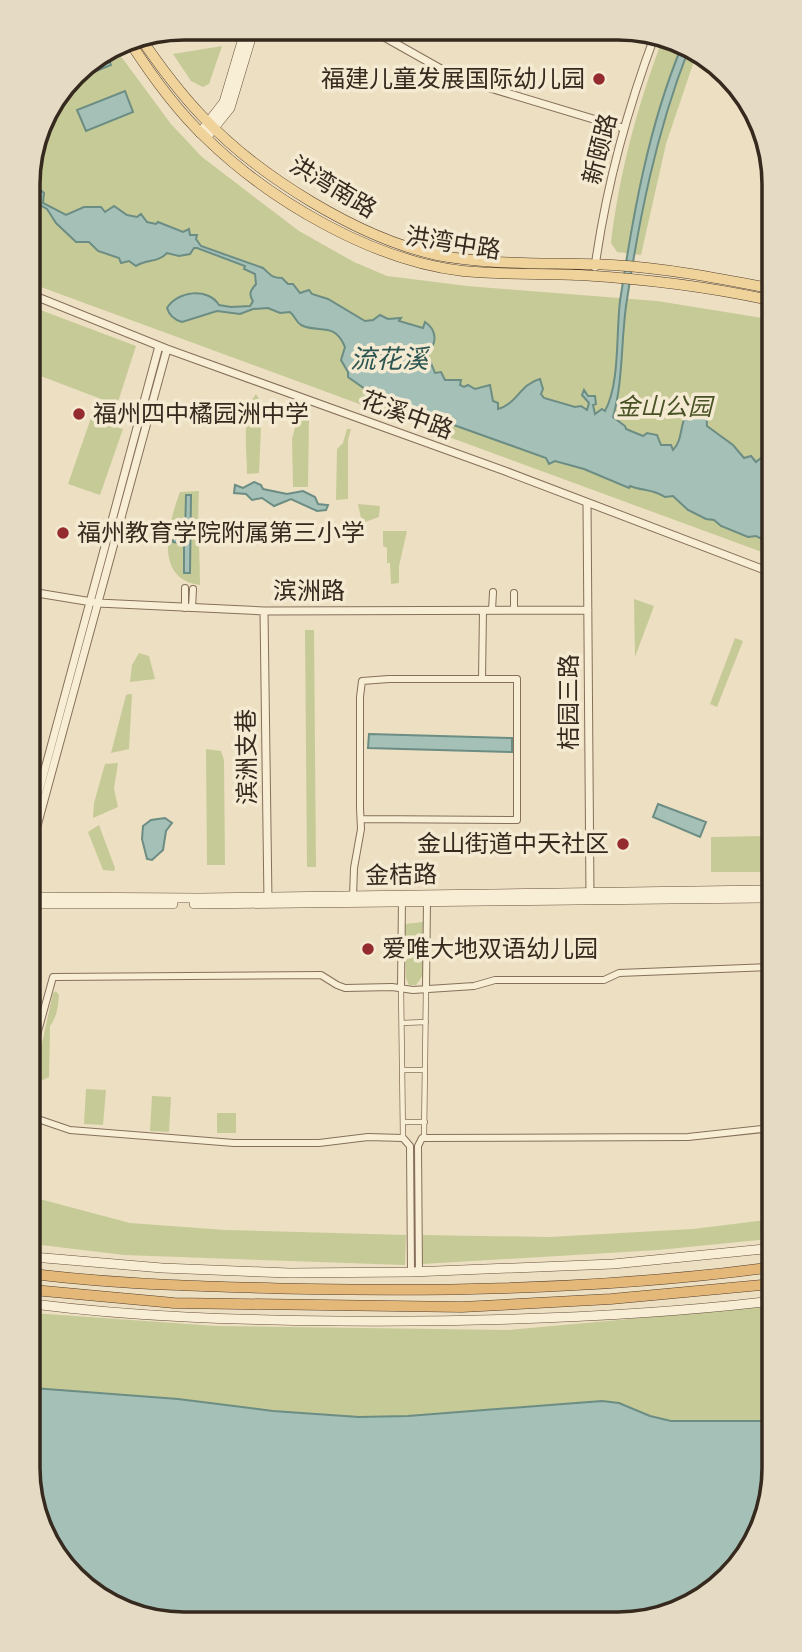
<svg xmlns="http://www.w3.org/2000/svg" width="802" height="1652" viewBox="0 0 802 1652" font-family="'Noto Serif','Noto Sans SC',serif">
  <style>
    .green { fill: #c6ca97 }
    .water { fill: #a5c0b7; stroke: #6c8d84; stroke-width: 2 }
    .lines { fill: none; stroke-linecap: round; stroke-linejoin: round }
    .pedestrian-casing { stroke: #86705a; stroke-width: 6 }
    .minor-casing { stroke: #86705a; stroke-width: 8 }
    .tertiary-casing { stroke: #86705a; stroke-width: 9 }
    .secondary-casing { stroke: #68523d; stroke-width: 10 }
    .primary-casing { stroke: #543f2e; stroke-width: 11 }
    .trunk-casing { stroke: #543f2e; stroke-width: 11 }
    .pedestrian { stroke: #f8edd5; stroke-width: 4.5 }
    .minor { stroke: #f8edd5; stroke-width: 6 }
    .tertiary { stroke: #f8edd5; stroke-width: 7 }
    .secondary { stroke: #f8edd5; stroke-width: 9 }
    .primary { stroke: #efd39b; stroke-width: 10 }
    .trunk { stroke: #e4b878; stroke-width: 10 }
    .poi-dot { fill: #942b2e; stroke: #f4ead2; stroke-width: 2.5 }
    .labels { text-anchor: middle; stroke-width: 7; stroke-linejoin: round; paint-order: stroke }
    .poi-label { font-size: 24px; fill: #36291e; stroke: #f4ead2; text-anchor: start }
    .street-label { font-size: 24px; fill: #36291e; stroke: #f4ead2 }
    .park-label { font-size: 24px; font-style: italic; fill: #485225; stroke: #f4ead2 }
    .water-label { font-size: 26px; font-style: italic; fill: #2d5652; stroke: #f4ead2 }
    .rim { fill: none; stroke: #36291e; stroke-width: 3.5 }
  </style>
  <rect width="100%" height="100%" fill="#eddfc2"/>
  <!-- green -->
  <path class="green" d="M663,38L696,55L666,144L641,255L617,252L611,243C619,174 638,103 663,38Z
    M222,46L209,84L203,87L191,81L173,54Z
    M114,47L171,124L202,157L299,231L354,262L387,276L467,286L657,301L769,319L770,555L30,283L29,165L44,115L81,67Z
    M30,306L136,346L117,405L30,372Z
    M256,394L262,404L259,473L247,474C247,450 241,413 256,394Z
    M299,411L309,417L308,487H293L292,439Z
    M91,418L123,429L100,495L68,484Z
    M347,429H351L348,440V499L336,500L337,449L343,443Z
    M199,491C197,523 200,553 200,585C152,579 169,522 180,492Z
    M358,504L380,506L379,517L362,523Z
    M383,531H407L399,566V583L391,584L390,563H387V548L383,546Z
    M634,599L654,606L635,657Z
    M305,630H314L316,867H307Z
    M735,638L743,641L717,707L710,704Z
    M139,653L149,656L155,679L130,682L132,665Z
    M129,694H132L129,749L111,753L126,695Z
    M206,749L221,751L224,760L225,865H207Z
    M118,763L114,789L118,807L93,818L94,803L105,764Z
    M99,825L115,868L114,871L103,870L88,832Z
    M771,836V872H711V837Z
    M423,922V975L416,985H409L406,978L405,924Z
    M56,991L59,995C58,1007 57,1017 50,1026L49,1077L43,1080H32V1071H36L53,993Z
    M86,1089L106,1090L103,1125L84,1124Z
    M152,1096L171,1097L169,1132L150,1131Z
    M217,1113H236V1133H217Z
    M32,1197L130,1223L225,1230L406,1235L405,1265L124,1255L33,1244Z
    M773,1219V1238L769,1239L658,1250L422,1264L423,1235L549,1237L693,1229Z
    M773,1306V1427L355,1421L33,1395V1313L216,1326L508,1330Z"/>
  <!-- water -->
  <path class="water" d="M681,48L688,51C656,133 639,219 626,306C621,343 623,382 613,417L625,426L626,429L643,436L647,433L657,435L661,445H671L673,450C682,441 680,428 685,417C687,411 691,406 694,401H706L707,426L733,445L744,458L751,456L756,462L761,458H769L770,543L756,536L748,537L721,526L714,520L706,519L688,510L673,496L665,497C653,489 643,491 630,486L629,488L584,469L555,461L549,464L546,458L451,424L432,413L415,411L375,396L348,377V372L341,360L345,347C334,321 319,334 301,325C296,322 295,316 290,312L280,313L268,308L253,309L240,314L217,311L182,322C175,320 169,315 167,308C177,291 208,287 219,305L231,307L250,306L253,301C248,294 251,290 256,284L255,274L244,269L245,266L197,248H194L190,254L179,256L167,253C158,263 146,259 136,266L129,261L121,263L119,258L98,251L89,242H76L56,223L47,209L40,205L31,191L29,167L35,170L38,188L44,193L43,203L66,215L84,207H101L105,212L114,206L127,215L137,217L141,214L147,222L156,224L158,222L183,232L189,229L190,235H197L196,239L201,246L263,268C270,274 271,278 282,278L288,284H293L300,293L309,290L312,294L328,299L365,321L373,320L380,315L388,319L401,318L399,321L423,328L425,322C436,329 438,343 428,351L429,358L435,373L441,372L445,380H461L460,385L464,387L468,385L475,389L490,385L493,401L498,403V409C517,404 520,384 540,379L543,389L541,394L544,398L575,407L581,406L587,410L589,403L582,395L584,390L588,396H595L596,404L593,405L595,414L602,409L605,411C620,384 616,333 620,301C633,215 648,128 681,48Z
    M106,52L111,65L70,82L81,67Z
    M125,91L133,112L86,131L77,110Z
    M254,482L261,485L263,489L287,494L303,491L315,497L318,504L328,505L326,510L317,511L291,499L274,506L262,498L252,500L246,494L234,493L235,485L243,488Z
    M186,495H191L190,573H184V544L173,542V538H182L185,536Z
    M369,734L512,738V752L368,748Z
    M658,804L706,822L700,837L653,817Z
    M165,818L172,823L166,831L163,850L152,860L147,859L142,839L143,826L151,820Z
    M33,1388L178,1399L273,1411L359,1417L408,1416L602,1401L619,1403L650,1416L671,1421H773L774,1478L741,1563L658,1619L154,1621L81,1585L33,1508Z"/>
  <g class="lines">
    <!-- pedestrian casing -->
    <g class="pedestrian-casing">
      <path id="pedestrian" d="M401,988L403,1138
        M402,1023L426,1022
        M402,1070H425
        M403,1122H425
        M424,1137L426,988"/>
    </g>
    <!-- minor casing -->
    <g class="minor-casing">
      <path id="minor" d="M185,608V588
        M192,608L193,589
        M492,610L493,592
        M514,610V593
        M482,679L483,610
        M353,897L354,868L361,829L360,808V697L362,681L389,679H517V820L361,819
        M401,987L402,898
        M426,988L427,899
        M32,1053L53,977L321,975L337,985L345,988L392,987L413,990L474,986L495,980H604L619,973L772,967
        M32,1117L70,1130L234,1143H319L368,1137L403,1138L410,1146L411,1272
        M419,1272L418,1146L422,1138L688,1137L772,1128"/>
    </g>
    <!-- tertiary casing -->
    <g class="tertiary-casing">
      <path id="tertiary" d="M370,29L457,78L623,128
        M595,267C606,187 627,110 655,35
        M30,294L167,349L505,471L770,572
        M587,503L590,898
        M31,592L98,603L264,611L588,610
        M264,611L268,902
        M31,821L159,346
        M31,848L167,349"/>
    </g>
    <!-- secondary casing -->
    <g class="secondary-casing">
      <path id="secondary" d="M200,133L224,102L246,28
        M206,138L230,108L254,28
        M32,897L200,898L771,890
        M32,904H173
        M194,904L771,898
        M33,1257L162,1268L289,1273L411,1272L613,1264L773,1248
        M33,1304C135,1317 237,1320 339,1321C484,1322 629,1318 773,1301"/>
    </g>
    <!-- primary casing -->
    <g class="primary-casing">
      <path id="primary" d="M140,37C159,65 179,92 202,116C257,175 358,238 437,255C494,266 554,262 612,265C665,268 717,278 769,288
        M128,39C151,75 176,110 207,139C271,201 373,261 463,271C502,275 541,273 580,275C644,279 706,286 769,300"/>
    </g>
    <!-- trunk casing -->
    <g class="trunk-casing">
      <path id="trunk" d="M33,1274C124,1285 216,1287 308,1289C463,1292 619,1288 773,1267
        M33,1290L174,1303L462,1307L611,1299L773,1284"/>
    </g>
    <!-- pedestrian -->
    <use href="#pedestrian" class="pedestrian"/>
    <!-- minor -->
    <use href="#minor" class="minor"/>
    <!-- tertiary -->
    <use href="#tertiary" class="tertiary"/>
    <!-- secondary -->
    <use href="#secondary" class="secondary"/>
    <!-- primary -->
    <use href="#primary" class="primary"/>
    <!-- trunk -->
    <use href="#trunk" class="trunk"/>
  </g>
  <!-- markers -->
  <g class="poi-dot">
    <circle cx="599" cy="79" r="7"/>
    <circle cx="79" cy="414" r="7"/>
    <circle cx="63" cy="533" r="7"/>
    <circle cx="623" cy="844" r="7"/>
    <circle cx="368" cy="949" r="7"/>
  </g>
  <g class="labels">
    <!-- poi labels -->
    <g class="poi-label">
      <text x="585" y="87" text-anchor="end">福建儿童发展国际幼儿园</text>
      <text x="93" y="422">福州四中橘园洲中学</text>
      <text x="77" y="541">福州教育学院附属第三小学</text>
      <text x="609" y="852" text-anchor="end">金山街道中天社区</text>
      <text x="382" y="957">爱唯大地双语幼儿园</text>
    </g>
    <!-- street labels -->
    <g class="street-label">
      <text transform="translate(600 149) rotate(-76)" y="8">新颐路</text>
      <text transform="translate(333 187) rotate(31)" y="8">洪湾南路</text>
      <text transform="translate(453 243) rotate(9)" y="8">洪湾中路</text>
      <text transform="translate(407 415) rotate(20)" y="8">花溪中路</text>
      <text x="309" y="599">滨洲路</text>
      <text transform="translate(569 702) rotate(-90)" y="8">桔园三路</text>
      <text transform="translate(247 757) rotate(-91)" y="8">滨洲支巷</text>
      <text transform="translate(401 875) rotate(-1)" y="8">金桔路</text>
    </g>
    <!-- park labels -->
    <g class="park-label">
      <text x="664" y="415">金山公园</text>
    </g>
    <!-- water labels -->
    <g class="water-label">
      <text x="389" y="368">流花溪</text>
    </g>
  </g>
  <!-- crop -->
  <path d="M0 0H802V1652H0ZM184 40H618A144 144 0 0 1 762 184V1468A144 144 0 0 1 618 1612H184A144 144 0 0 1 40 1468V184A144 144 0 0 1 184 40Z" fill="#e5dbc4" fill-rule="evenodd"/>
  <path class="rim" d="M184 40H618A144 144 0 0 1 762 184V1468A144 144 0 0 1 618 1612H184A144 144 0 0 1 40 1468V184A144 144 0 0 1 184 40Z"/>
</svg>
